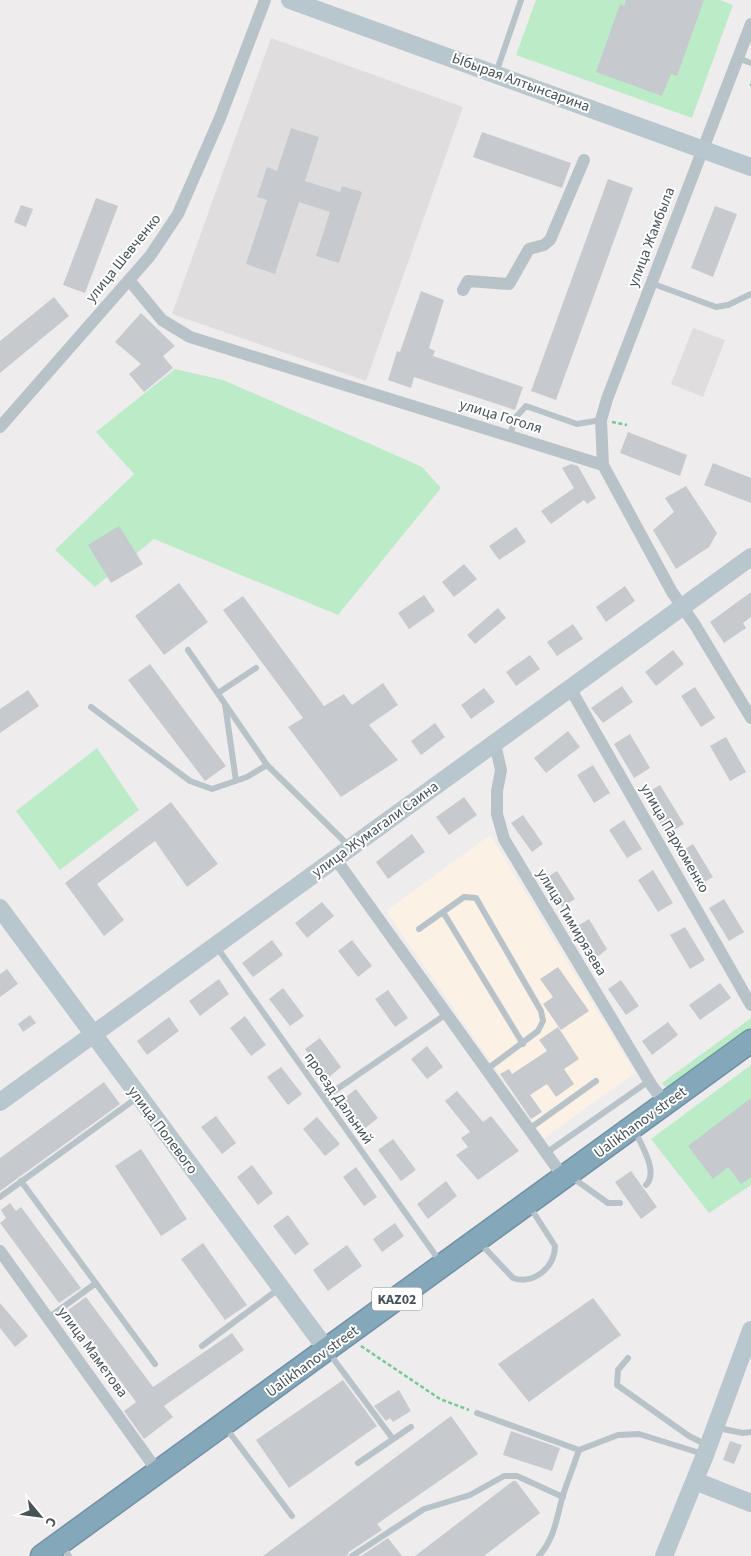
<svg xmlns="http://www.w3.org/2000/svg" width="751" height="1556" viewBox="0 0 751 1556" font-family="'Source Sans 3',sans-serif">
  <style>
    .commercial { fill: #fbf1e5 }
    .education { fill: #e0ddde }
    .green { fill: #bbecc7 }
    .building { fill: #c6cace }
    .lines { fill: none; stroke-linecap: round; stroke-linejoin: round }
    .highway-casing { stroke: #7192a6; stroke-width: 25 }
    .path { stroke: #75c992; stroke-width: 2.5; stroke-dasharray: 4 2.5; stroke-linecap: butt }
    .lane { stroke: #b8c3c9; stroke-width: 6 }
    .street { stroke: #b8c3c9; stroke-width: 12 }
    .secondary { stroke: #b8c6ce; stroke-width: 18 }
    .highway { stroke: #85a7ba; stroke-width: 22 }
    .labels { text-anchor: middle; stroke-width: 4; stroke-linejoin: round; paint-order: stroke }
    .shield { fill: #fff; stroke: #7e878b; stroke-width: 1 }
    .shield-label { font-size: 14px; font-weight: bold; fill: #465359 }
    .street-label { font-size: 15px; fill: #465359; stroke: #fff }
  </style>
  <rect width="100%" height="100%" fill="#efeced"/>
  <!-- commercial -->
  <path class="commercial" d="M490,835L635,1073L544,1138L386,911Z"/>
  <!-- education -->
  <path class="education" d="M271,38L463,107L366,381L172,314Z
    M693,328L725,340L703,397L671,384Z"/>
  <!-- green -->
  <path class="green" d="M536,0H720L733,5L692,118L516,55Z
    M175,369L223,380L366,442L422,467L441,488L338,615L154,539L95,587L55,550L134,474L96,432Z
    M97,748L139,810L60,870L16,811Z
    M751,1018V1029L670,1088H666L662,1083Z
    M751,1065V1185L709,1213L651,1139Z"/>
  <!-- building -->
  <path class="building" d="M626,0H704L677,76L671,74L662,96L596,72L620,4L624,6Z
    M291,128L319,137L305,181L340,192L342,186L362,192L339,263L316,256L330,212L299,202L275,274L246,264L267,200L257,197L267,167L277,171Z
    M482,132L571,163L562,188L473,157Z
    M608,179L633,188L556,400L531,391Z
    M96,198L118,206L85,293L63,285Z
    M21,205L33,209L26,227L14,222Z
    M715,206L737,214L713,277L691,268Z
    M421,291L444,300L429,348L435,351L433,356L523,387L515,410L414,377L411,388L388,380L397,351L400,352Z
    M54,297L69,316L0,373V341Z
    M141,313L175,346L163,356L173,368L144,392L129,374L141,364L115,342Z
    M628,432L687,455L680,476L620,453Z
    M713,463L751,478V503L704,485Z
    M571,464L578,466L596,498L587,504L584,500L551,524L541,511L574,488L562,468Z
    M686,486L717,533L709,547L676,569L653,530L674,512L665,498Z
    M119,526L143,564L111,583L88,545Z
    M516,527L526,542L499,560L489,546Z
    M464,564L477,579L454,597L442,582Z
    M179,583L208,622L164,655L135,616Z
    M625,586L635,601L606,622L596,607Z
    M751,592V617L743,623L746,628L724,643L710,622Z
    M424,595L435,611L409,629L398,613Z
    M243,596L324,706L344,694L352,705L383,683L398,705L369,725L398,760L341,797L288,727L303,718L223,610Z
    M498,608L506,618L475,644L467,635Z
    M573,624L583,639L557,656L547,642Z
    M673,650L684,664L656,686L645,672Z
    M530,655L540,669L516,686L506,672Z
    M150,664L226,766L205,781L128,680Z
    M622,686L633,702L603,723L591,708Z
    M695,687L715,718L701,727L681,696Z
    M484,688L495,702L471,719L461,705Z
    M28,690L39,706L0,733V709Z
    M435,723L445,737L421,755L411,741Z
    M568,731L580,747L546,773L534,758Z
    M630,734L650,768L634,778L614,744Z
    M726,737L746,772L730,781L710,746Z
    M593,765L610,793L594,803L577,775Z
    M660,785L684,824L667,834L643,795Z
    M464,797L477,815L449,835L436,817Z
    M171,802L218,864L187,887L155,841L97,884L124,920L104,936L65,883Z
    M523,815L543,844L532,852L511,823Z
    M624,820L642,849L627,858L609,830Z
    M412,834L425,852L388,879L376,862Z
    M693,844L713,877L698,886L678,853Z
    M653,870L673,903L658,912L638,880Z
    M557,871L575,899L562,907L544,879Z
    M724,899L744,932L729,941L709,908Z
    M322,902L334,916L307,938L295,923Z
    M589,919L607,949L595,959L576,927Z
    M685,927L705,960L690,969L670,935Z
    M272,940L283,955L253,977L242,963Z
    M352,940L372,966L358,977L338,951Z
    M558,967L589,1011L561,1030L543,1004L553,997L540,979Z
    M7,969L18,984L0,997V974Z
    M219,979L229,994L200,1016L189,1001Z
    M621,980L639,1006L626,1015L608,989Z
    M720,983L731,998L700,1020L689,1005Z
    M283,988L304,1016L290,1026L269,999Z
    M388,990L408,1018L395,1027L375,999Z
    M30,1015L36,1023L23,1032L18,1024Z
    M245,1016L266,1045L251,1056L230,1028Z
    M169,1017L179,1031L147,1055L137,1041Z
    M668,1022L678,1035L652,1055L642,1041Z
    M558,1027L579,1059L564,1069L574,1084L556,1097L547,1084L530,1095L542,1112L531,1119L500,1074L509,1069L512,1074L547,1051L539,1040Z
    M320,1038L341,1067L327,1079L305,1049Z
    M427,1046L443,1067L427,1079L411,1059Z
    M281,1067L302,1094L288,1105L267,1077Z
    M104,1082L120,1104L0,1191V1158Z
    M356,1089L378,1118L364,1129L342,1100Z
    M457,1091L483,1122L491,1116L519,1151L478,1180L456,1155L468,1147L461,1138L470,1132L445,1101Z
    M751,1098V1177L741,1184L728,1167L713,1179L688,1146Z
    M216,1116L236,1143L222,1154L201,1127Z
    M317,1117L340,1144L325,1156L303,1129Z
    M393,1139L416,1170L401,1181L378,1150Z
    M141,1149L187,1219L161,1236L115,1166Z
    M252,1165L273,1193L258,1205L237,1177Z
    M356,1167L377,1197L364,1206L343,1177Z
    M631,1171L657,1207L641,1219L615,1182Z
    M446,1181L457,1196L428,1219L417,1204Z
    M10,1203L16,1211L21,1207L81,1288L59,1303L0,1223L6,1218L1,1210Z
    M288,1215L309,1244L295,1255L273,1226Z
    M395,1223L404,1236L382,1252L373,1239Z
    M203,1243L247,1305L225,1320L181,1259Z
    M347,1245L362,1266L328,1291L313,1270Z
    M86,1297L153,1387L232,1333L244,1350L164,1406L173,1417L144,1439L124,1411L136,1402L68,1310Z
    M593,1298L621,1335L529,1402L498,1364Z
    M0,1303L28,1336L15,1347L0,1328Z
    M343,1380L377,1426L289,1488L256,1440Z
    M399,1390L411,1411L393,1422L390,1418L386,1421L374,1406Z
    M451,1416L478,1454L377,1524L382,1530L349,1552L347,1556H263Z
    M511,1431L560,1448L552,1471L503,1455Z
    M730,1441L742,1445L734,1464L723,1460Z
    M513,1481H516L540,1513L484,1556H415Z
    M388,1538L402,1556H361Z"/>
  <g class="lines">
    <!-- highway casing -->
    <g class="highway-casing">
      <path id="highway" d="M42,1556L751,1041"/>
    </g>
    <!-- path -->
    <path class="path" d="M750,85H751
      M612,422L627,425
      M361,1346L440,1399L469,1410"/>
    <!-- lane -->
    <path class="lane" d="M738,58L751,63
      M496,73L521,0
      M651,283L716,307L728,305L751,294
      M510,436L515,418L526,406L577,424L601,420
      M188,650L267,765L350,847
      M218,693L256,668
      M225,704L236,781
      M91,707L190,781L212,789L247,777L267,765
      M443,912L523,1044
      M419,929L464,897L476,898L541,1011L543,1021L538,1031L486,1070
      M216,946L441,1263
      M324,1098L445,1015
      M529,1129L596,1081
      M635,1131C641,1145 659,1172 646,1185
      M546,1153L649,1081
      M570,1176L608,1203H620
      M21,1181L155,1364
      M0,1197L138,1097
      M480,1243L513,1278C534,1285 555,1267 555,1246L530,1207
      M48,1318L96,1283
      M202,1346L280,1288
      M329,1353L393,1439
      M628,1358L618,1370L617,1385L689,1436L707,1445
      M477,1413L579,1450
      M226,1428L292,1516
      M718,1428L743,1433L751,1432
      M358,1463L411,1427
      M62,1546L69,1556
      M352,1556L424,1509L470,1495L504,1476H517L563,1497
      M539,1556C555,1538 557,1516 563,1495C568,1480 574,1465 579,1450L618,1435L639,1434L703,1454"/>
    <!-- street -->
    <path class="street" d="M129,280L162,320L190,337L603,465L672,592L695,625L751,718
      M463,290L468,281L509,284L529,249L544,245L550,240L584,160
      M0,427L150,256L178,214L220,118L265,0
      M603,465L601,420L607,399L751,24
      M570,688L751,1005
      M495,744L501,770L497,791V814L504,839L652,1086L666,1104
      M335,858L564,1178
      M0,1251L158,1472"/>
    <!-- secondary -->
    <path class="secondary" d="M290,0L751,167
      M0,908L327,1350
      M0,1102L751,557
      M695,1481L751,1503
      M664,1556L705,1455L751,1330"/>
    <!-- highway -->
    <use href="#highway" class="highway"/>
  </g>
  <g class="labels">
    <!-- shield labels -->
    <rect class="shield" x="372" y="1287.5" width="50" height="23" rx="4"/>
    <g class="shield-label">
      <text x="397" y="1304">KАZ02</text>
    </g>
    <!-- street labels -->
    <g class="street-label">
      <text transform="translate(521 82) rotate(20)" y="5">Ыбырая Алтынсарина</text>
      <text transform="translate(651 237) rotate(-69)" y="5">улица Жамбыла</text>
      <text transform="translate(123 258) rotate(-51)" y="5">улица Шевченко</text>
      <text transform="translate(501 416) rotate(17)" y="5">улица Гоголя</text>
      <text transform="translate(375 829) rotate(-36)" y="5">улица Жумагали Саина</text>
      <text transform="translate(675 838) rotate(60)" y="5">улица Пархоменко</text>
      <text transform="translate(572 922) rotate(59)" y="5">улица Тимирязева</text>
      <text transform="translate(339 1098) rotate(55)" y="5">проезд Дальний</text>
      <text transform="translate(640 1122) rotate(-36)" y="5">Ualikhanov street</text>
      <text transform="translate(163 1130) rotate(53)" y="5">улица Полевого</text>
      <text transform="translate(93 1352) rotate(54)" y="5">улица Маметова</text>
      <text transform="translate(312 1361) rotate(-36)" y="5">Ualikhanov street</text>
    </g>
  </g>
  <!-- north arrow -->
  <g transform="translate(40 1516) rotate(119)" stroke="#ffffff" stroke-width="4" paint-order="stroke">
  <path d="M0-4L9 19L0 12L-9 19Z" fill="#465359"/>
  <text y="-8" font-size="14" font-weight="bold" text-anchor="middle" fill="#465359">С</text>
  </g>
</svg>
